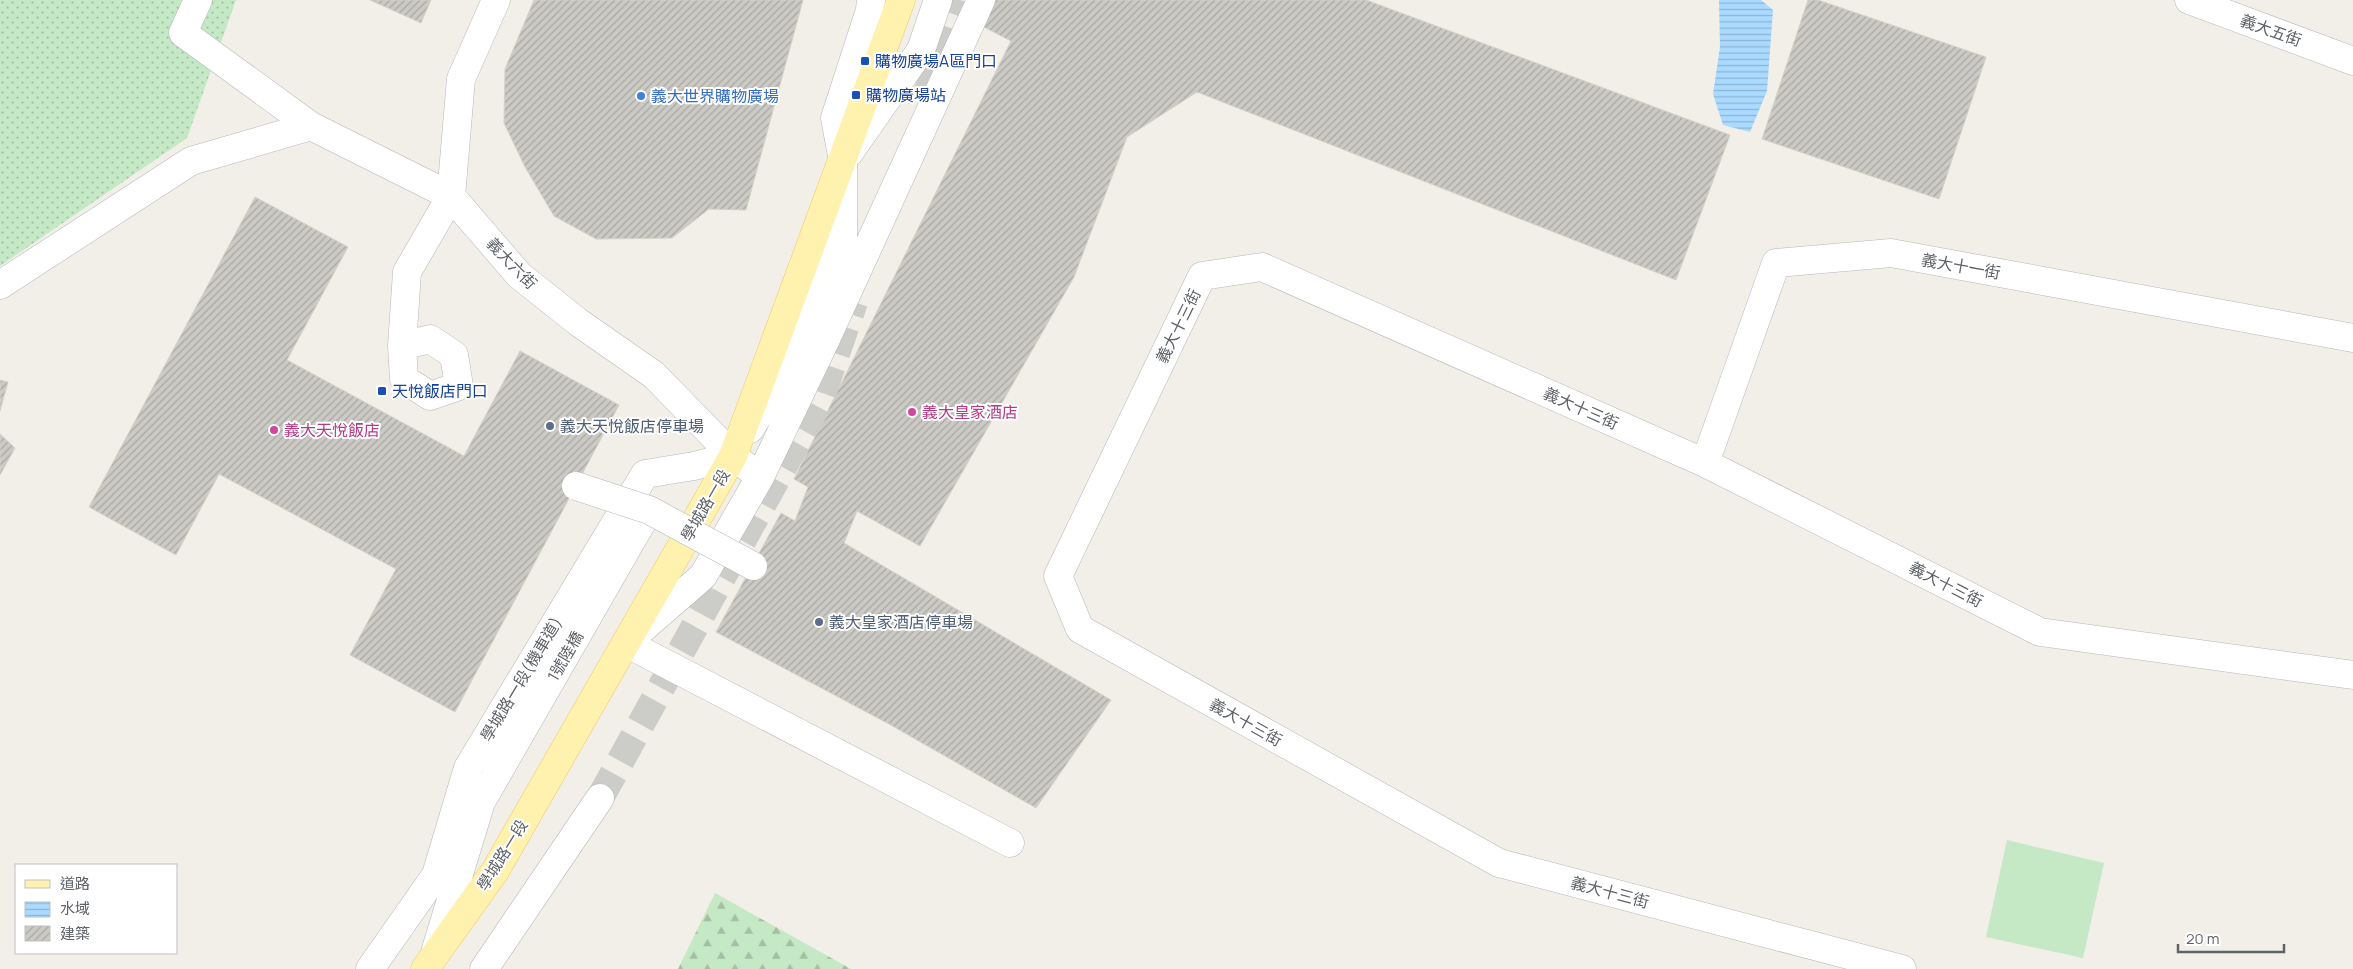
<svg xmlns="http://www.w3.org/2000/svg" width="2353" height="969" viewBox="0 0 2353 969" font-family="Manrope,'Noto Sans TC',sans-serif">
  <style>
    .grass { fill: url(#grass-dots) }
    .forest { fill: url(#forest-firs) }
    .pitch { fill: #c5e8c5 }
    .water { fill: url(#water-rules) }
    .building { fill: url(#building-hatch); stroke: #d6d1c6 }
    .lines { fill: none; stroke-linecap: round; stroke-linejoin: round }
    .minor-tunnel { stroke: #ccccc8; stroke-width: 28; stroke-dasharray: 28 14; stroke-linecap: butt }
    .minor-casing { stroke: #b5b8bc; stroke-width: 29 }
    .major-casing { stroke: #f2c960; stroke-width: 29 }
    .minor { stroke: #fff; stroke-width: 28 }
    .major { stroke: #fff2af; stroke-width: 28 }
    .minor-bridge-casing { stroke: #b5b8bc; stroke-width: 29; stroke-linecap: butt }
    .minor-bridge { stroke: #fff; stroke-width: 28 }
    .transit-dot { fill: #1a4fb4; stroke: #fff; stroke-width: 2 }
    .shop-dot { fill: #3f7fe0; stroke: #fff; stroke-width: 2 }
    .hotel-dot { fill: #d1479c; stroke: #fff; stroke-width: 2 }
    .service-dot { fill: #5c6f8a; stroke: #fff; stroke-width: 2 }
    .labels { text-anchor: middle; stroke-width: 4; stroke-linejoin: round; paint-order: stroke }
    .street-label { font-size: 16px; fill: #5f6368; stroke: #fff }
    .transit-label { font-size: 16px; fill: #164399; stroke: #fff; text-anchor: start }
    .shop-label { font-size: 16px; fill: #366cbe; stroke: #fff; text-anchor: start }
    .hotel-label { font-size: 16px; fill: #b23c85; stroke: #fff; text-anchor: start }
    .service-label { font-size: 16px; fill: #4e5e75; stroke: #fff; text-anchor: start }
  </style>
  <defs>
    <pattern id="grass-dots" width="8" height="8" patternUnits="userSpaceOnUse" patternTransform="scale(1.25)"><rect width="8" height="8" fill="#c5e8c5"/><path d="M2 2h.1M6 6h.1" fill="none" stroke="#a3c0a4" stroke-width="1.8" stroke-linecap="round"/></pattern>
    <pattern id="forest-firs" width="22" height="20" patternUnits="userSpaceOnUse" patternTransform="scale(1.25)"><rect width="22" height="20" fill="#c5e8c5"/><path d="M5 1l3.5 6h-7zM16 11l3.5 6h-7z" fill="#a3c0a4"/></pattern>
    <pattern id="water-rules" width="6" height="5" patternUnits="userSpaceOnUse" patternTransform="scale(1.25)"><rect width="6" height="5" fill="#aadaff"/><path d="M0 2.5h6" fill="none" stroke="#8eb4d2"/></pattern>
    <pattern id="building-hatch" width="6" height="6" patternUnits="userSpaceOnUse" patternTransform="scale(1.25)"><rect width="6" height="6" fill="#cccac5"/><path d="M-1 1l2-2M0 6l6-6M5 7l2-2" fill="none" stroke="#a9a8a4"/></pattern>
  </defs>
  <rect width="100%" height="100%" fill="#f1efe8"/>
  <!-- grass -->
  <path class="grass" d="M0,0H236L187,138L0,266Z"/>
  <!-- forest -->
  <path class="forest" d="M715,893L851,969H678Z"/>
  <!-- pitch -->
  <path class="pitch" d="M2007,840L2104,863L2083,958L1986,937Z"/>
  <!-- water -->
  <path class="water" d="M1719,0H1761L1773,10L1767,91L1750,132L1723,125L1713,94L1720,47Z"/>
  <!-- building -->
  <path class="building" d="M370,0H431L421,23Z
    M534,0H803L746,210L709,209L672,238L596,239L554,216L525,167L504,123L505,69Z
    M996,0H1366L1730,135L1676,280L1197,92L1127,137L1074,277L920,546L857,511L844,543L1111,700L1036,808L889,724L716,632L781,513L795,521L808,487L794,479L1011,41L984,27Z
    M1808,0H1818L1986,57L1939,199L1762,139Z
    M255,197L348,247L287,360L464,456L520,351L619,405L455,712L350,655L396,569L219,474L176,555L89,507Z
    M0,380L8,382L0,411Z
    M0,434L15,448L0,475Z"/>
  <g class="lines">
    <!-- minor-tunnel -->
    <path class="minor-tunnel" d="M927,94L960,0
      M600,798L820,400L854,302"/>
    <!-- minor casing -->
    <g class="minor-casing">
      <path id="minor" d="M198,0L183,33L311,126
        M2189,0L2353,61
        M849,153L921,50L938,0
        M0,285L191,161L311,126L451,196L519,275L578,322L654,375L733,456L760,477L826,339L981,0
        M402,346L430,339L454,355L459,386L430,396L404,379L402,346L407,272L451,196L461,79L496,0
        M750,429L800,348L843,238V161L835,118L870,10L871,0
        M1705,463L1776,263L1891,253L2353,338
        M760,477L703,576L626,643L1010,843
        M436,949L481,802L649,510
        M370,969L436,875L468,768L645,474L694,466L733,456
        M484,969L600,798
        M1902,969L1499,863L1080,629L1058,576L1202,276L1262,267L1705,463L2040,632L2353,675"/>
    </g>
    <!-- major casing -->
    <g class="major-casing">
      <path id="major" d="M425,969L495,871L733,456L901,0"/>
    </g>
    <!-- minor -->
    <use href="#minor" class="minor"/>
    <!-- major -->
    <use href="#major" class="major"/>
    <!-- minor-bridge casing -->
    <g class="minor-bridge-casing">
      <path id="minor-bridge" d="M576,486L649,510L753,566"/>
    </g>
    <!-- minor-bridge -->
    <use href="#minor-bridge" class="minor-bridge"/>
  </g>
  <!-- markers -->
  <g class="transit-dot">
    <rect x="860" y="56" width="10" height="10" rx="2.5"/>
    <rect x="851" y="90" width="10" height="10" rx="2.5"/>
    <rect x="377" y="386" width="10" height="10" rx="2.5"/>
  </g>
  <circle class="shop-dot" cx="641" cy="96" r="5"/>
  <g class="hotel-dot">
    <circle cx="912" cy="412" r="5"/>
    <circle cx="274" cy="430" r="5"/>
  </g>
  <g class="service-dot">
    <circle cx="550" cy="426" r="5"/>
    <circle cx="819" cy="622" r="5"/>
  </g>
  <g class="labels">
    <!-- street labels -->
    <g class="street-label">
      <text transform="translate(2271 30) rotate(20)" y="6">義大五街</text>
      <text transform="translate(512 263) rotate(46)" y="6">義大六街</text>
      <text transform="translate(1961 266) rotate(10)" y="6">義大十一街</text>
      <text transform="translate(1178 326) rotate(-64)" y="6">義大十三街</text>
      <text transform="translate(1581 408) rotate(24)" y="6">義大十三街</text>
      <text transform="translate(705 505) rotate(-60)" y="6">學城路一段</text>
      <text transform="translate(1946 584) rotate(27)" y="6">義大十三街</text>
      <text transform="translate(565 656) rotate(-60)" y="6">1號陸橋</text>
      <text transform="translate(521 679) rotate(-59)" y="6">學城路一段(機車道)</text>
      <text transform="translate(1246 722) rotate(29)" y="6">義大十三街</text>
      <text transform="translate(502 855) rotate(-58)" y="6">學城路一段</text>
      <text transform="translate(1610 892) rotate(15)" y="6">義大十三街</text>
    </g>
    <!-- transit labels -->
    <g class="transit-label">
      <text x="875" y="67">購物廣場A區門口</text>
      <text x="866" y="101">購物廣場站</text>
      <text x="392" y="397">天悅飯店門口</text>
    </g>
    <!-- shop labels -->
    <g class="shop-label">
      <text x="651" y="102">義大世界購物廣場</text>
    </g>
    <!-- hotel labels -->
    <g class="hotel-label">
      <text x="922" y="418">義大皇家酒店</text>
      <text x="284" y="436">義大天悅飯店</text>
    </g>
    <!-- service labels -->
    <g class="service-label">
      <text x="560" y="432">義大天悅飯店停車場</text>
      <text x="829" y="628">義大皇家酒店停車場</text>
    </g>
  </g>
  <!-- legend -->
  <rect x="15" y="864" width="162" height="90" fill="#ffffff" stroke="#bfc1c3"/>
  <rect x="25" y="880" width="25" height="8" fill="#fff2af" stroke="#bfc1c3"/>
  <text x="60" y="889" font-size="15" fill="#5f6368">道路</text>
  <rect x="25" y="902" width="25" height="15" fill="url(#water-rules)" stroke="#bfc1c3"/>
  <text x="60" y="914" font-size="15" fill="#5f6368">水域</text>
  <rect x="25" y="926" width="25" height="15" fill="url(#building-hatch)" stroke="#bfc1c3"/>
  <text x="60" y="939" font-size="15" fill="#5f6368">建築</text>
  <!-- scale -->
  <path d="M2178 944v8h106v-8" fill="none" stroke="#5f6368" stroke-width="2.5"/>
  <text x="2186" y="944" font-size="15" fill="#5f6368" stroke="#ffffff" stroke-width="4" paint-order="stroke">20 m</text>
</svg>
